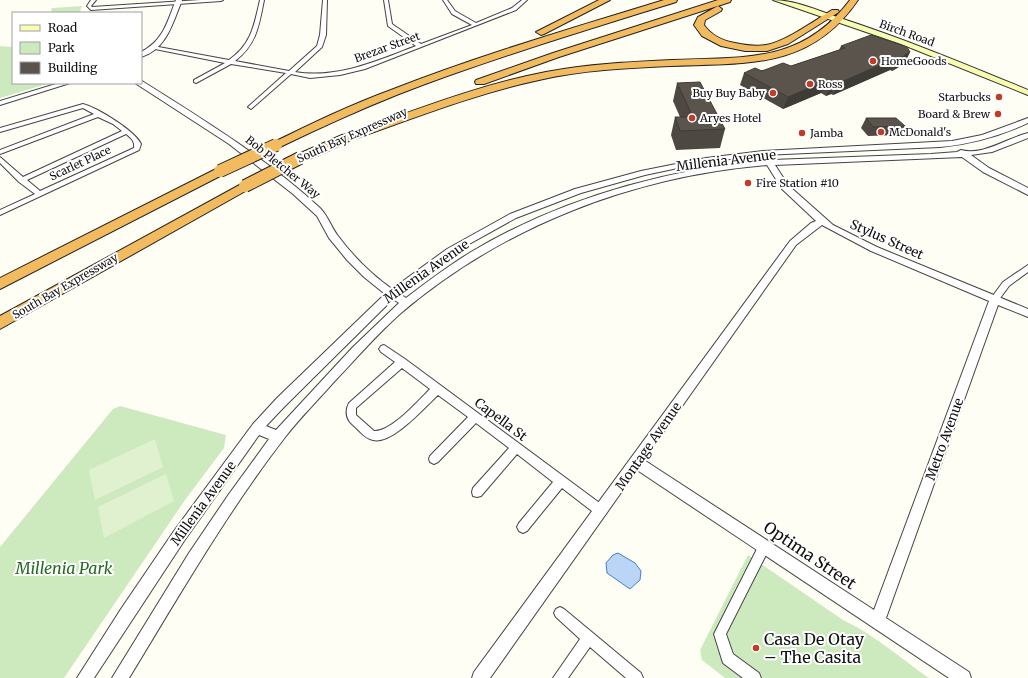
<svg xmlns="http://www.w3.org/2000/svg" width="1028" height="678" viewBox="0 0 1028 678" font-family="Merriweather,serif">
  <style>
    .green { fill: #cdeabe }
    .pitch { fill: #e0f1cf }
    .water { fill: #bad5f6; stroke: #417ecc }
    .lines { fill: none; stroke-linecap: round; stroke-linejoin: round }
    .minor-casing { stroke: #444; stroke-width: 2 }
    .tertiary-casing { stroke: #444; stroke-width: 2 }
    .secondary-casing { stroke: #333; stroke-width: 2 }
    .motorway-casing { stroke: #222; stroke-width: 2 }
    .minor { fill: #fff; fill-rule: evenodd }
    .tertiary { fill: #fff; fill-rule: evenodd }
    .secondary { fill: #f9fdb1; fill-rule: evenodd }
    .motorway { fill: #f2bb60; fill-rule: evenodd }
    .motorway-bridge-casing { stroke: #222; stroke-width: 14; stroke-linecap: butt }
    .motorway-bridge { stroke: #f2bb60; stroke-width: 12 }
    .wall { fill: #4d4842 }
    .shaded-wall { fill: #3f3b36 }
    .building { fill: #5a544d; stroke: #3f3b36 }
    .poi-dot { fill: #c13b29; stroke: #fff; stroke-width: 1.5 }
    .labels { text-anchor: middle; stroke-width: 4; stroke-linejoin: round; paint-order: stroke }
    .far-street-label { font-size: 11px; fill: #111; stroke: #fff }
    .far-poi-label { font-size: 11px; fill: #111; stroke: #fff; text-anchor: start }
    .street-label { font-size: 13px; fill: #111; stroke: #fff }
    .near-street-label { font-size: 16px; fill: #111; stroke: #fff }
    .near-park-label { font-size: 16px; font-style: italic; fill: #246920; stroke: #fff }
    .near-poi-label { font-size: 16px; fill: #111; stroke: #fff; text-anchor: start }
  </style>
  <rect width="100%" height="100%" fill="#fffef5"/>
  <!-- green -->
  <path class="green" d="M82,6L80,11L86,13H53L51,10L52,8Z
    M0,46L13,47V83H50L0,98Z
    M120,406L226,435L224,448L185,500L64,678H0V547L113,409Z
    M748,555L843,620C875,635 900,658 929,678H725L702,660L700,650Z"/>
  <!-- pitch -->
  <path class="pitch" d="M155,439L163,467L95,500L89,470Z
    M166,474L174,501L104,538L98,507Z"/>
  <!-- water -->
  <path class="water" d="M618,553L635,563L641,571L640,580L630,589L607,573L606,563L613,555Z"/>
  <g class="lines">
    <!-- minor casing -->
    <g class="minor-casing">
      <path id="minor" d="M91,0H96L91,6L92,7L200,0H223L221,1L91,10L87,6Z
        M260,0H264C259,25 257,44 235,61L289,71L317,46L320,35L323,0H327L326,35L322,47L295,72C337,79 377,61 416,46L388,26L384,0H388L392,24L421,44L472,25L452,14L443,0H447L455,11L476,23L512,8L522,0H527L516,10L365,69L340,75L310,78L291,74L251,109L248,107L249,106L286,73L231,64L196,83L194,82V80L225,63L150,48L153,46L229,60C252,44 254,25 260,0Z
        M83,104C98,108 135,131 141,144L139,150L0,215V210L35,194L19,182L0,163V157L23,177L122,131L113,124L98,117L0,154V150L94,114L83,108L0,132V128ZM126,134C131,138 135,141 134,148L40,191L27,180Z
        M1028,265V272L1009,286L998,301H992L991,299L992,297L1003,282Z
        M384,345L405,359L605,507L607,511L605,515L601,516L597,515L562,488L527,531L523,533L519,531L517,527L519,523L553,482L517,454L481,496L477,497L473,496L472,492L473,488L509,448L476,423L438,462L434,464L430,462L429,459L430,456L468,417L438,395C425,407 392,445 373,440C364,438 360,431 353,425C346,419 345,411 349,403L395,362L381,352L379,349L381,346ZM402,368L430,389C418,401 391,432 374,431L356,415V408Z
        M764,541L768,543L770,547L726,634L733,654L759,673L761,678H743L723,663L714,634L760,543Z
        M560,607L564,609L641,673L643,678H626L590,647L568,678H553L580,639L556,617L554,613L556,609Z"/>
    </g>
    <!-- tertiary casing -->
    <g class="tertiary-casing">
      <path id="tertiary" d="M176,0H182C173,22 167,49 141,57V52C164,40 167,22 176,0Z
        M142,81C204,120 266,158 320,208C328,216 331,227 338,236C353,256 372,275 392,289L447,249L510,214L575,189L641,171L706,158L763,151L952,141L982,135L1028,118V123C1000,136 971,144 940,147L763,155L706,162L645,175L581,193L516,218L453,253L400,294L406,298C427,282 448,266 471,252C560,199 661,171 764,160V157H767L772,160L931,154L957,152L961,150C983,156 1007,138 1028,133V138L992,152L971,155L989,168L1028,188V195L983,172L962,157L775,165L788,185L833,225L877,247L1028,309V317L998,305L886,618L969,672L971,678H949L637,470L490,678H472L474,672L790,241L811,223L816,221L782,189L767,165C634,176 503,226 401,313C376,335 355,360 332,384C317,401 300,418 286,436C227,512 179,596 129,678H112L189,553L229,494L269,439L259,435L184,541L94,678H77L121,609L174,531L253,424L277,398L385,294L364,277L347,260L329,238L317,216L293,194L229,144L135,83H141ZM822,225L871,251L989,301L874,610L644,460L796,245ZM393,299L399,303L353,347L276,430L266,426L285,406Z
        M59,83H70L0,105V101Z"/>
    </g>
    <!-- secondary casing -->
    <g class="secondary-casing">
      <path id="secondary" d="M773,0C794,0 817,10 837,17C902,38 965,64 1028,90V95L901,44Z"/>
    </g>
    <!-- motorway casing -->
    <g class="motorway-casing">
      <path id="motorway" d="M599,0H610L544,34L541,35L536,32Z
        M664,0H677L676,2C583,31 490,59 399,94C359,110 319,128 280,147H272L270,145L272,143C311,124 350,105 391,90C480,55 573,28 664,0Z
        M718,0H731L730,2L559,57L484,84H476L475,82L476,80L553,53Z
        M850,0H858C810,70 747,63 671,66C627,68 582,70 539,80C474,94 412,119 349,141C337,146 307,163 296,161L294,158L296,155L342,135L348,134C413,111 478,85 546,72C588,64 630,62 672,60C744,57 802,64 850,0Z
        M718,6L722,9L721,11L705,20L704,25C711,35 723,41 735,43C745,45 756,47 766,45C785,42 814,21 832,10H838L839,12L788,44L767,51H745L721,46L702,36L694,25L698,17Z
        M220,167L224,168L226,171L224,174L0,289V278Z
        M245,182L249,183L251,186L249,189L0,329V316Z"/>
    </g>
    <!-- minor -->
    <use href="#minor" class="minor"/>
    <!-- tertiary -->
    <use href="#tertiary" class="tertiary"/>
    <!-- secondary -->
    <use href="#secondary" class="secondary"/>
    <!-- motorway -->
    <use href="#motorway" class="motorway"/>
    <!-- motorway-bridge casing -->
    <g class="motorway-bridge-casing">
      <path id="motorway-bridge" d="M220,171L276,145
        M245,186L300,158"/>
    </g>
    <!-- motorway-bridge -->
    <use href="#motorway-bridge" class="motorway-bridge"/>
  </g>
  <!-- wall -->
  <path class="wall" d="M841,46L910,52L904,64L892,71L890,70L833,95L831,94L826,96L821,93L783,109L740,85L744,73L791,66L839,50Z
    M677,83L725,129L720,148L676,150L671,135L675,117H680L673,101Z
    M866,118L905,126L899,135L868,136L861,128Z"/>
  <!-- shaded-wall -->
  <path class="shaded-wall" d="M910,52L904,64L892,71L899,59Z
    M896,58L890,70L833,95L839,83Z
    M826,81L821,93L783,109L788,97Z
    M836,81L831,94L826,96L832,84Z"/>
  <!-- building -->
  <path class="building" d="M871,35L907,47L910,52L899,59L896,58L839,83L836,81L832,84L826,81L788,97L744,73L755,68L762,71L783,63L791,66L845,48L841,46Z
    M700,82L725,129L680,131L675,117H693L677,83Z
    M866,118H896L905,126L873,127Z"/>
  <!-- markers -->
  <g class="poi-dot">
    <circle cx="873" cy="61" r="4"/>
    <circle cx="810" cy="84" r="4"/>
    <circle cx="773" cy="93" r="4"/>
    <circle cx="999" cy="97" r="4"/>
    <circle cx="998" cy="114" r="4"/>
    <circle cx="692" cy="118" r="4"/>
    <circle cx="881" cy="132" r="4"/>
    <circle cx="802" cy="133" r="4"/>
    <circle cx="748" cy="183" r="4"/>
    <circle cx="756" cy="648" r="4"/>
  </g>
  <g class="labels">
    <!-- far-street labels -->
    <g class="far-street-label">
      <text transform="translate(907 33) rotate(20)" y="4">Birch Road</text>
      <text transform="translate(387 47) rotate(-20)" y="4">Brezar Street</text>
      <text transform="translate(352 135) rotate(-24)" y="4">South Bay Expressway</text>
      <text transform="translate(80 163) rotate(-25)" y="4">Scarlet Place</text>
      <text transform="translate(283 167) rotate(39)" y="4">Bob Pletcher Way</text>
      <text transform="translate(65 286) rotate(-30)" y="4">South Bay Expressway</text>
    </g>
    <!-- far-poi labels -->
    <g class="far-poi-label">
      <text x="881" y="65">HomeGoods</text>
      <text x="818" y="88">Ross</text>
      <text x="765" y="97" text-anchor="end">Buy Buy Baby</text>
      <text x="991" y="101" text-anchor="end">Starbucks</text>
      <text x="990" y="118" text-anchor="end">Board &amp; Brew</text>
      <text x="700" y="122">Aryes Hotel</text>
      <text x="889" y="136">McDonald's</text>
      <text x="810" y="137">Jamba</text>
      <text x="756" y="187">Fire Station #10</text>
    </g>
    <!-- street labels -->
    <g class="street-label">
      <text transform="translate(726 160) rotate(-7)" y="5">Millenia Avenue</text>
      <text transform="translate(887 239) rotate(24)" y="5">Stylus Street</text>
      <text transform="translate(426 271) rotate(-35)" y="5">Millenia Avenue</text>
      <text transform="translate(501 419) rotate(37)" y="5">Capella St</text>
      <text transform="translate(944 439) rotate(-70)" y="5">Metro Avenue</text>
      <text transform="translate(648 446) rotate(-55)" y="5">Montage Avenue</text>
      <text transform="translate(203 503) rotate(-54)" y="5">Millenia Avenue</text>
    </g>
    <!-- near-street labels -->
    <g class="near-street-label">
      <text transform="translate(810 555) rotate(34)" y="6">Optima Street</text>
    </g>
    <!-- near-park labels -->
    <g class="near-park-label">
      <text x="64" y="574">Millenia Park</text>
    </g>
    <!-- near-poi labels -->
    <g class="near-poi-label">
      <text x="764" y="645">Casa De Otay<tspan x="764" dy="18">– The Casita</tspan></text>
    </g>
  </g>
  <!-- legend -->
  <rect x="12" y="12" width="130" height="72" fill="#ffffff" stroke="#a0a0a0"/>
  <rect x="20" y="25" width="20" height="6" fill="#f9fdb1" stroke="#a0a0a0"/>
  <text x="48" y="32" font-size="12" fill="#111111">Road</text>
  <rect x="20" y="42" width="20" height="12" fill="#cdeabe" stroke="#a0a0a0"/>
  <text x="48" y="52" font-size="12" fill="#111111">Park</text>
  <rect x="20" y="62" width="20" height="12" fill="#5a544d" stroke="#a0a0a0"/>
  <text x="48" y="72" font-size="12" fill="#111111">Building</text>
</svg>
